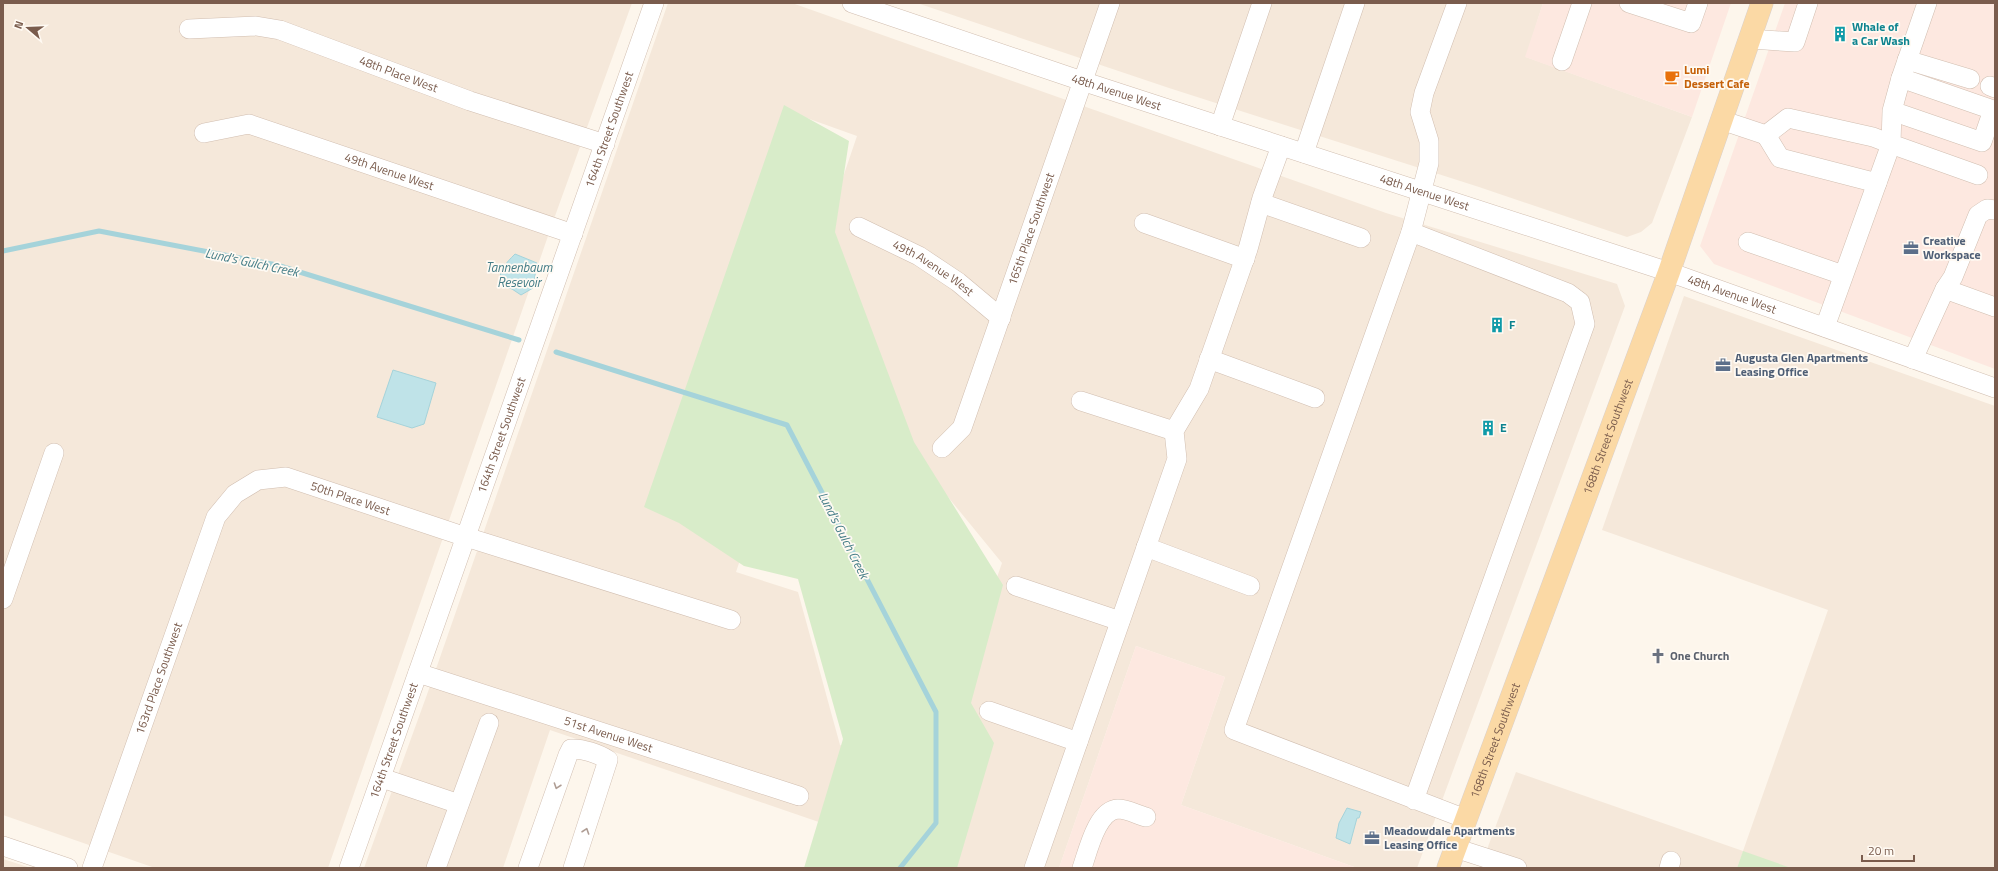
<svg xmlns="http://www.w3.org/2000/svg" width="1998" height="871" viewBox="0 0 1998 871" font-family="'Titillium Web',sans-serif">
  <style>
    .residential { fill: #f5e8da }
    .commercial { fill: #fde8e0 }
    .green { fill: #d8ecc9 }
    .water { fill: #bfe3e8; stroke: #a5d3da }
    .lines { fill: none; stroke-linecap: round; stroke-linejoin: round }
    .stream { stroke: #a5d3da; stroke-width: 5 }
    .minor-casing { stroke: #d1beb0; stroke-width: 20 }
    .major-casing { stroke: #dad1cd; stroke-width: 23 }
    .minor { stroke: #fff; stroke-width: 19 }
    .major { stroke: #fbd9a5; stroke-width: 22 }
    .oneway { stroke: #af9d94 }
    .labels { text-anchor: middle; stroke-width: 3.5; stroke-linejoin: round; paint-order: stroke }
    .culture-label { font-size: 12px; font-weight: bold; fill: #0d838f; stroke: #fffaf3; text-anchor: start }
    .food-label { font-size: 12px; font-weight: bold; fill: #c56008; stroke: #fffaf3; text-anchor: start }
    .street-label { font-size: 12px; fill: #7a5c4d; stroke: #fffaf3 }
    .service-label { font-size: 12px; font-weight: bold; fill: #4e5e75; stroke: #fffaf3; text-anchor: start }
    .worship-label { font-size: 12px; font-weight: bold; fill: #5b616d; stroke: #fffaf3; text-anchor: start }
    .water-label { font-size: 13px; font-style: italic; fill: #437c86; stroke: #fffaf3 }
  </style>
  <rect width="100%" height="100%" fill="#fdf6ec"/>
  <!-- residential -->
  <path class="residential" d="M3,3H632L555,216L328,868H155L3,815Z
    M668,3H792L1386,213L1617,284L1625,306L1417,868H1357L1181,805L1225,677L1136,646L1059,868H950L942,735L1002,563L912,453L820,245L857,136L790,112L748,536L736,572L798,592L840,745L868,755L842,830L550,730L503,868H364L429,689Z
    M917,3H1543L1526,57L1692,117L1652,223L1641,232L1627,237L1479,187L1169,88Z
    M1684,296L1995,406V868H1790L1743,852L1737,868H1480L1516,772L1743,851L1828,610L1602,530Z
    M3,859L31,868H3Z"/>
  <!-- commercial -->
  <path class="commercial" d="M1543,3H1731L1692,117L1525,57Z
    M1785,3H1995V369L1714,264L1700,246Z
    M1136,646L1225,677L1181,805L1357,868H1059Z"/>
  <!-- green -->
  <path class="green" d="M784,105L849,141L835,232L914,442L1003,585L971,703L994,743L957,868H804L843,739L798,579L744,566L679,523L644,507Z
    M1743,851L1791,868H1737Z"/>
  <!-- water -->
  <path class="water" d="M515,254L537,263L533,288L521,295L512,289L500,285C498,271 506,263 515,254Z
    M393,370L436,383L424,424L412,428L377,417Z
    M1347,808L1361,812L1359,818H1357L1350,844L1336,838L1339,823Z"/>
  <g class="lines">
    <!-- stream -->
    <path class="stream" d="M3,251L99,231L277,265L519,340
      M556,352L787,425L936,712V823L900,868"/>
    <!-- minor casing -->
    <g class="minor-casing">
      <g id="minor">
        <path id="s1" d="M852,3L1082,81L1669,272L1995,388"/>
        <path d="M1629,3L1691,23L1698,3"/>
        <path id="s2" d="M189,29L256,26L280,30L470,101L605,144"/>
        <path d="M1750,39L1795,42L1808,3"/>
        <path d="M1907,60L1970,79"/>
        <path d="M1562,61L1582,3"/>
        <path d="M1901,78L1927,3"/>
        <path d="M1990,86L1995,88"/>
        <path d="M1892,111L1901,78L1993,110L1982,142L1892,111L1891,144L1978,175"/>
        <path d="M1721,120L1766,135L1788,118L1873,137L1891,144L1825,327"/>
        <path d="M1220,126L1262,3"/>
        <path id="s3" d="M204,133L249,124L573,234"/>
        <path d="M1766,135L1780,158L1877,183"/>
        <path d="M1304,153L1355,3"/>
        <path d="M1261,203L1361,238"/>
        <path d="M1144,223L1245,259"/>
        <path id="s4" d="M859,227L919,256L958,282L1001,318"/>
        <path d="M1411,232L1429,163V141L1420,112L1424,93L1457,3"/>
        <path d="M1748,242L1843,275"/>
        <path d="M1945,289L1953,277L1978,215L1987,209L1995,210"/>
        <path d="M1209,359L1315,398"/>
        <path d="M1913,359L1945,289L1995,307"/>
        <path d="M1081,401L1174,431"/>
        <path id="s5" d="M942,448L962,428L1110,3"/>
        <path d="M1146,547L1250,586"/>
        <path d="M1016,586L1120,621"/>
        <path d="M3,599L54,453"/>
        <path id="s6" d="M418,673L799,796"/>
        <path d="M989,711L1078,742"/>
        <path d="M382,778L459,804"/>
        <path d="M1414,800L1585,324L1580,302L1568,293L1411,232L1234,730L1466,819"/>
        <path d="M3,846L68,868"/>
        <path d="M1455,848L1517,868"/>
        <path id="s7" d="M92,868L216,517L235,494L258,480L286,477L466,537L731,620"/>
        <path id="s8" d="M349,868L654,3"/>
        <path d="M436,868L489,723"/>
        <path d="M528,868L568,755L571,749C582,748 599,754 608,760L573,868"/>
        <path d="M1034,868L1177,459L1174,431L1199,389L1248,249L1262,198L1281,146"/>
        <path d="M1082,868C1088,851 1097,810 1118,809C1127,809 1138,815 1146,817"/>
        <path d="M1669,868L1671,861"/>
      </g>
    </g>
    <!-- major casing -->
    <g class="major-casing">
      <g id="major">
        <path id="s9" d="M1448,868L1669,272L1762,3"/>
      </g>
    </g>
    <!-- minor -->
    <use href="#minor" class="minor"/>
    <!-- major -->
    <use href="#major" class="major"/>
  </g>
  <!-- one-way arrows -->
  <defs><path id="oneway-chevron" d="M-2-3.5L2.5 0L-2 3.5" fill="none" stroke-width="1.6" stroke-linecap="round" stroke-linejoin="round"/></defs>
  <g class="oneway">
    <use href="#oneway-chevron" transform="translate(557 786) rotate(109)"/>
    <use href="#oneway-chevron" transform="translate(586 831) rotate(-71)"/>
  </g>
  <!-- icons -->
  <defs>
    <g id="building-bare" transform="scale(1.2)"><path d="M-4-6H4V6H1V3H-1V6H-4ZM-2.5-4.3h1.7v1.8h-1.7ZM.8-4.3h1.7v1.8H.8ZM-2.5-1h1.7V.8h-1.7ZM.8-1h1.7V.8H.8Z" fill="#0f9aa8" stroke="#fffaf3" stroke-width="2.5" paint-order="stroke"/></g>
    <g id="cafe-bare" transform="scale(1.2)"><path d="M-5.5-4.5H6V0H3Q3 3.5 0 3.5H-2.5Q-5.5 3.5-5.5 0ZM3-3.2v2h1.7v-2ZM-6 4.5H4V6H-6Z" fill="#e8710a" stroke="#fffaf3" stroke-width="2.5" paint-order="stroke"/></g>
    <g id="office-bare" transform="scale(1.2)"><path d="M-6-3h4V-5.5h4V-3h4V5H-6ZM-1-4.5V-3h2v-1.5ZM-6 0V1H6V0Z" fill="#5c6f8a" stroke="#fffaf3" stroke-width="2.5" paint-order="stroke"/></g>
    <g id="church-bare" transform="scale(1.2)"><path d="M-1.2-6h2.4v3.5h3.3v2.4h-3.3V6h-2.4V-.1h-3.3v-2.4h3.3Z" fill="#6b7280" stroke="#fffaf3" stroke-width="2.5" paint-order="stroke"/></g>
  </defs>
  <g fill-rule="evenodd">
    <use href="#building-bare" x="1840" y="34"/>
    <use href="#cafe-bare" x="1672" y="77"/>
    <use href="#office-bare" x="1911" y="248"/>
    <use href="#building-bare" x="1497" y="325"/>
    <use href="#office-bare" x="1723" y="365"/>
    <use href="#building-bare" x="1488" y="428"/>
    <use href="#church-bare" x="1658" y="656"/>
    <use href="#office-bare" x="1372" y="838"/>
  </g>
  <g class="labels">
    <!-- culture labels -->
    <g class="culture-label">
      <text x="1852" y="31">Whale of<tspan x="1852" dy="14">a Car Wash</tspan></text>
      <text x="1509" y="329">F</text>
      <text x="1500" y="432">E</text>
    </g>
    <!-- food labels -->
    <g class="food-label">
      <text x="1684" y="74">Lumi<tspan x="1684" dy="14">Dessert Cafe</tspan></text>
    </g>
    <!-- street labels -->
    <g class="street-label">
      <text dy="4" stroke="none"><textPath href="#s2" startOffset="218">48th Place West</textPath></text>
      <text dy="4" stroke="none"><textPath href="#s1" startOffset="279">48th Avenue West</textPath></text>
      <text dy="4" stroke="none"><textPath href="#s8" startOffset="783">164th Street Southwest</textPath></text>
      <text dy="4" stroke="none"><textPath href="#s3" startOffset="194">49th Avenue West</textPath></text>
      <text dy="4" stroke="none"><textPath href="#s1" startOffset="603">48th Avenue West</textPath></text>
      <text dy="4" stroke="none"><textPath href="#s5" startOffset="239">165th Place Southwest</textPath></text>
      <text dy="4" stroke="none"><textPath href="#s4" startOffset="85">49th Avenue West</textPath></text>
      <text dy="4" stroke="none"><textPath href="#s1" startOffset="927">48th Avenue West</textPath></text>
      <text dy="4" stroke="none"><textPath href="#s8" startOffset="459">164th Street Southwest</textPath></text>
      <text dy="4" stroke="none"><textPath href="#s9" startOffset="460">168th Street Southwest</textPath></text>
      <text dy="4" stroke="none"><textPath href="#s7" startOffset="525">50th Place West</textPath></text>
      <text dy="4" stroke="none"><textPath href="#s7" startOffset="201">163rd Place Southwest</textPath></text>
      <text dy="4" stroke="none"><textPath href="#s6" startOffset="200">51st Avenue West</textPath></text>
      <text dy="4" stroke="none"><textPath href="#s9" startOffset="136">168th Street Southwest</textPath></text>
      <text dy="4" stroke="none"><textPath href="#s8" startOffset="135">164th Street Southwest</textPath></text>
    </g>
    <!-- service labels -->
    <g class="service-label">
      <text x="1923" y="245">Creative<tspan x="1923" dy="14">Workspace</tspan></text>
      <text x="1735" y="362">Augusta Glen Apartments<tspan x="1735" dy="14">Leasing Office</tspan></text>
      <text x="1384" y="835">Meadowdale Apartments<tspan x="1384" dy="14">Leasing Office</tspan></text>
    </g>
    <!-- worship labels -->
    <g class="worship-label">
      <text x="1670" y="660">One Church</text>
    </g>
    <!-- water labels -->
    <g class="water-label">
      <text transform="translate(252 262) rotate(12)" y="5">Lund's Gulch Creek</text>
      <text x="519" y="272">Tannenbaum<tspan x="519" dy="15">Resevoir</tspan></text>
      <text transform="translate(844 535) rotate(63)" y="5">Lund's Gulch Creek</text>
    </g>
  </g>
  <!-- border -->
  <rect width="1998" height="871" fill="none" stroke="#7a5c4d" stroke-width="8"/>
  <!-- north arrow -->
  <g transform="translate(28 28) rotate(289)" stroke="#fffaf3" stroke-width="3" paint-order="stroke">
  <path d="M0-3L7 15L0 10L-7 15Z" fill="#7a5c4d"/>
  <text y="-6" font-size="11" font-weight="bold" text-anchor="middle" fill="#7a5c4d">N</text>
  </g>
  <!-- scale -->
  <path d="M1862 855v6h52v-6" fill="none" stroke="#7a5c4d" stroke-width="2"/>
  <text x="1868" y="855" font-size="12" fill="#7a5c4d" stroke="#fffaf3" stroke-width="3" paint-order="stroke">20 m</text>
</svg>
